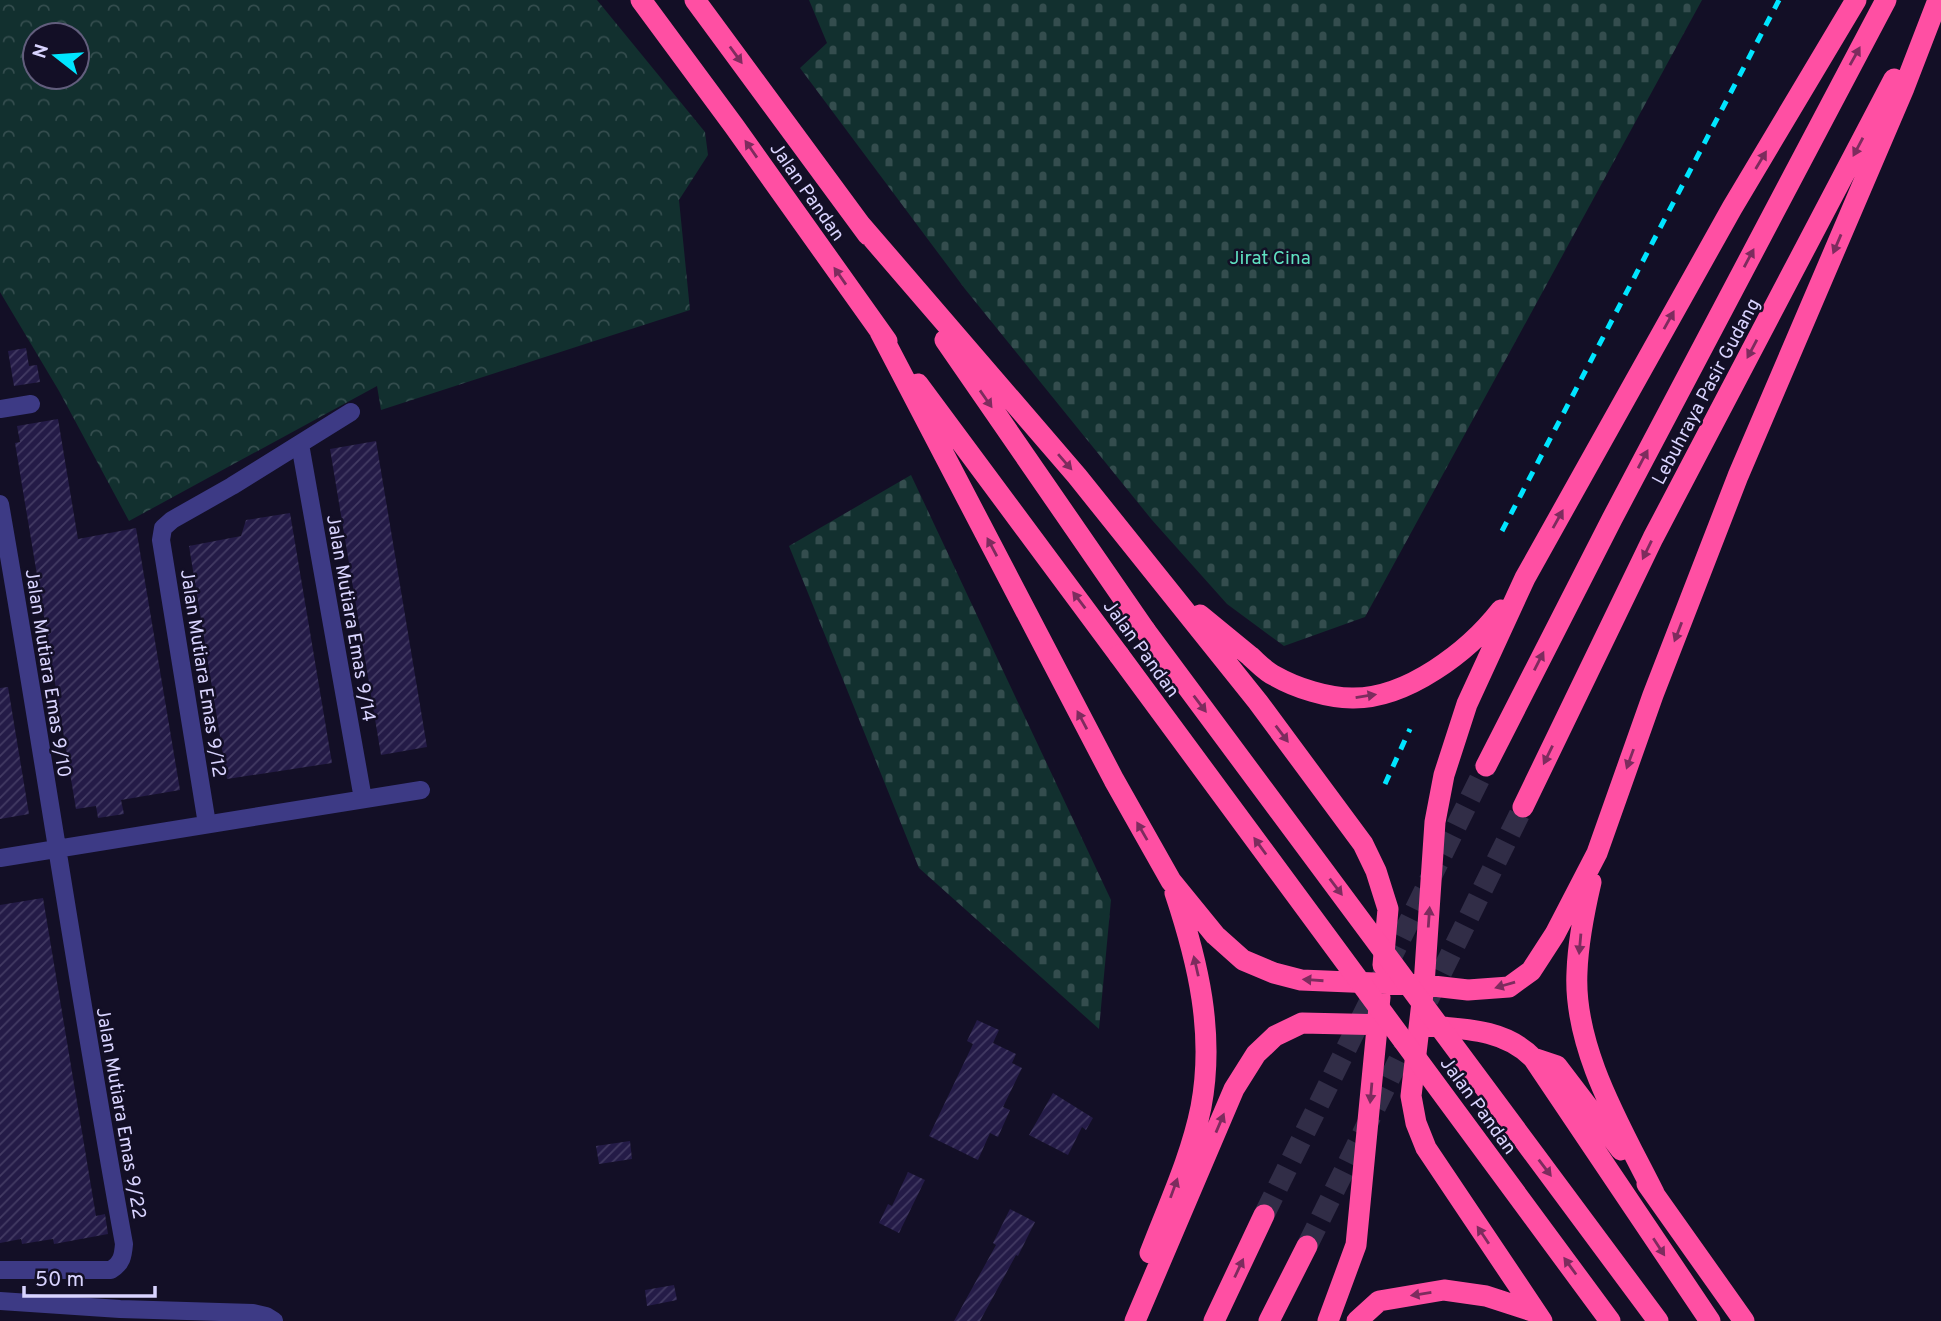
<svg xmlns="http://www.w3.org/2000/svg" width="1941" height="1321" viewBox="0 0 1941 1321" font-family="Overpass,sans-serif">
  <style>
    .forest { fill: url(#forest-crowns); fill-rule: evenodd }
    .cemetery { fill: url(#cemetery-stones) }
    .building { fill: url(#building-hatch) }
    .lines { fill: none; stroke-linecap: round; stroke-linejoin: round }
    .highway-tunnel { stroke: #312d47; stroke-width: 21; stroke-dasharray: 21 10; stroke-linecap: butt }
    .street { stroke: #3d3a85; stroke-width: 18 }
    .highway { stroke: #ff4fa3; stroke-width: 21 }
    .rail { stroke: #00e5ff; stroke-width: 5; stroke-dasharray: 10 9; stroke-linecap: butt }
    .highway-bridge { stroke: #ff4fa3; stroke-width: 21 }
    .oneway { fill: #7d2c5e }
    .labels { text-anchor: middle; stroke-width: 5; stroke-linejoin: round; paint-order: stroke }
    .street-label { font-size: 19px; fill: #d9d4ff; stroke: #130f26 }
    .park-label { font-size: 19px; fill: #5fe0c0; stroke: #130f26 }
  </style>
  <defs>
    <pattern id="forest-crowns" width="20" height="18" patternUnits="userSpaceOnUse" patternTransform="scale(1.75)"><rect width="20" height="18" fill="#12302f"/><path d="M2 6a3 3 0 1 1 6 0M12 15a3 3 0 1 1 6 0" fill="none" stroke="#344d4e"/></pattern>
    <pattern id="cemetery-stones" width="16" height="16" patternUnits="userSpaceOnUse" patternTransform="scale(1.75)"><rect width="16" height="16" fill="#12302f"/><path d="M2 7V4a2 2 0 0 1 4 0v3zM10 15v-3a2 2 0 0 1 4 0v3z" fill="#344d4e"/></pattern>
    <pattern id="building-hatch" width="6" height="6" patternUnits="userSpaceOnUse" patternTransform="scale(1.75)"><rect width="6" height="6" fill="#241b47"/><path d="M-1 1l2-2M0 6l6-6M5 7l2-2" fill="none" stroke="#433b63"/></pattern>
  </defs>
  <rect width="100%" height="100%" fill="#130f26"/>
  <!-- forest -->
  <path class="forest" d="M0,0H597L705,132L708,155L679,200L690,310L381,410L377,386L129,521L59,391L0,292ZM35,35H77V77H35Z"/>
  <!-- cemetery -->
  <path class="cemetery" d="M809,0H1702L1365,617L1284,646L1227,604L1152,520L965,289L800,68L827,43Z
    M911,475L1111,900L1099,1029L919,868L789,546Z"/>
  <!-- building -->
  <path class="building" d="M26,348L29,366L37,365L40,382L14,386L8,351Z
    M58,419L78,539L136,528L180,790L121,800L124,814L98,818L96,806L76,809L15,443L20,442L17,426Z
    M376,441L427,747L381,755L330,449Z
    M290,513L332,763L227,779L189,546L241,536L246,520Z
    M8,687L29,814L0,819V688Z
    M43,898L96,1216L105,1214L108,1234L54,1244L53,1239L22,1244L21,1239L0,1243V905Z
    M977,1020L999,1030L993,1043L1016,1054L1012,1063L1022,1068L1003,1107L1010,1110L998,1137L990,1133L978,1160L929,1136L973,1044L967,1041Z
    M1053,1093L1093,1118L1086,1130L1082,1127L1068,1155L1029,1135Z
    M630,1141L632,1159L599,1164L596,1146Z
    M908,1172L925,1180L899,1233L879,1223L888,1204L892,1206Z
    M1010,1209L1035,1222L1018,1256L1016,1255L980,1321H954L996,1245L993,1243Z
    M674,1285L677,1300L647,1306L645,1290Z"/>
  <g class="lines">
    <!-- highway-tunnel -->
    <path class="highway-tunnel" d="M1428,1000L1523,807
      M1264,1215L1486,766
      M1307,1246L1414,1029"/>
    <!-- street -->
    <path class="street" d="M0,409L31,404
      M300,444L363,799
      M0,504C43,750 79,998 124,1244C123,1256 122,1263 111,1270H0
      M207,824L161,540L163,528L172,520L232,486L351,412
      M0,858L421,790
      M0,1301L120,1309L253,1313L266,1316L274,1321"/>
    <!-- highway -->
    <path class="highway" d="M641,0L734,126L887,341
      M695,0L868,235
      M860,224L1077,476L1258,702L1363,844L1376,871L1388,909L1383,965
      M880,332L1114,780L1171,881L1215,935L1243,960L1274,973L1301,980L1424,985L1468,990L1509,987L1531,971L1555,934L1597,853L1653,695L1738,476L1904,88L1938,0
      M945,340L1145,630
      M918,384L1119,655
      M1200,615C1216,628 1233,642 1250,656C1258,663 1266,672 1275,676C1296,688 1328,698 1352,698C1407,699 1469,651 1501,610
      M1486,766L1612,519L1886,0
      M1523,807L1653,538L1894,79
      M1591,882C1584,912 1578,942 1577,972C1573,1048 1621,1127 1654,1193
      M1427,1026C1464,1029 1505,1029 1533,1058L1710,1321
      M1533,1058L1557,1066L1621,1150
      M1647,1184L1744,1321
      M1150,1253C1168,1206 1191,1157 1201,1107C1215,1033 1198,962 1175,893
      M1135,1321L1234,1089L1256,1054L1275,1036L1302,1023L1391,1025
      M1214,1321L1264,1215
      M1269,1321L1307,1246
      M1328,1321L1356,1245L1380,997
      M1357,1321L1379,1301L1444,1290L1486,1296L1535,1312
      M1542,1321L1426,1148L1416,1123L1411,1096L1424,985L1435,822L1444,775L1467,704L1525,578L1732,208L1856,0"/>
    <!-- rail -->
    <path class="rail" d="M1502,531L1779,0
      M1385,784L1410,729"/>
    <!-- highway-bridge -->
    <path class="highway-bridge" d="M1145,630L1658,1321
      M1119,655L1610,1321"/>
  </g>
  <!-- one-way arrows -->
  <defs><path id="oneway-solid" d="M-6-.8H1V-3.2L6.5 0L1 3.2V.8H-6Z" transform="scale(1.75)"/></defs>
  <g class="oneway">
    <use href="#oneway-solid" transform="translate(736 55) rotate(54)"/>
    <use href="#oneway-solid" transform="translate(1855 56) rotate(-61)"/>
    <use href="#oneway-solid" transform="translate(1858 147) rotate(118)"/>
    <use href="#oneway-solid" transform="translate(751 149) rotate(-125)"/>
    <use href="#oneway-solid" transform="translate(1761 160) rotate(-59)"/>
    <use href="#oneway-solid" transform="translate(1837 244) rotate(113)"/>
    <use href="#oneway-solid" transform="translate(1749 258) rotate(-62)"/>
    <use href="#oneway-solid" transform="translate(840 276) rotate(-125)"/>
    <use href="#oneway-solid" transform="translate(1669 320) rotate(-61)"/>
    <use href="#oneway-solid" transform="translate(1752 349) rotate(118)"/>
    <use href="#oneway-solid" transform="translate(986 399) rotate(55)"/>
    <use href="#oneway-solid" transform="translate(1643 459) rotate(-62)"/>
    <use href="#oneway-solid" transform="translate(1065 462) rotate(49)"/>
    <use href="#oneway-solid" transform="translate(1558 519) rotate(-61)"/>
    <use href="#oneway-solid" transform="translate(992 547) rotate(-118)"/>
    <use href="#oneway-solid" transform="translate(1647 550) rotate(116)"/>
    <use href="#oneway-solid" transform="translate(1079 600) rotate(-127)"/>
    <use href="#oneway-solid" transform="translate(1678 632) rotate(111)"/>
    <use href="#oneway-solid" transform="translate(1539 661) rotate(-63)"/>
    <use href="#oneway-solid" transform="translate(1366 696) rotate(-9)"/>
    <use href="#oneway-solid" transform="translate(1200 704) rotate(53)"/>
    <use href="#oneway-solid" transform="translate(1082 720) rotate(-118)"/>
    <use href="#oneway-solid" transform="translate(1282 734) rotate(53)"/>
    <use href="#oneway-solid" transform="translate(1548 755) rotate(116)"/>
    <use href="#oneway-solid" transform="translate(1630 759) rotate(110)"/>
    <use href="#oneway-solid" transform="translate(1142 831) rotate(-120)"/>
    <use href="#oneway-solid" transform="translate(1260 846) rotate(-126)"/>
    <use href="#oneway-solid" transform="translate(1336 887) rotate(53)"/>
    <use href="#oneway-solid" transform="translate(1429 917) rotate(-86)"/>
    <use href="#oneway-solid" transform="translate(1580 944) rotate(95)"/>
    <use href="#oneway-solid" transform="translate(1196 966) rotate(-103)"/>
    <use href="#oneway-solid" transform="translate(1313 980) rotate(-176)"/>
    <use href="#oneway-solid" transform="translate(1505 985) rotate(164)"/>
    <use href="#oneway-solid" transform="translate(1371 1093) rotate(95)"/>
    <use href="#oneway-solid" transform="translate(1220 1123) rotate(-67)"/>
    <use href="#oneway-solid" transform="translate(1545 1168) rotate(53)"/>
    <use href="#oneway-solid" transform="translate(1174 1188) rotate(-70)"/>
    <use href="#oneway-solid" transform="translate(1483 1235) rotate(-124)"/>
    <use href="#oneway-solid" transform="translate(1659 1247) rotate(57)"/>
    <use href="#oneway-solid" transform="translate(1570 1266) rotate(-126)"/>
    <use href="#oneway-solid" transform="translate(1239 1268) rotate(-65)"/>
    <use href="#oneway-solid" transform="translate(1421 1294) rotate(171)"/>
  </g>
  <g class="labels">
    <!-- street labels -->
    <g class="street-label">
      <text transform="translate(808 191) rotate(55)" y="7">Jalan Pandan</text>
      <text transform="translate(1705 391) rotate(-62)" y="7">Lebuhraya Pasir Gudang</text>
      <text transform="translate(352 618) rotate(80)" y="7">Jalan Mutiara Emas 9/14</text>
      <text transform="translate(1142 648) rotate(54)" y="7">Jalan Pandan</text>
      <text transform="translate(49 673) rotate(81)" y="7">Jalan Mutiara Emas 9/10</text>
      <text transform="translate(204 673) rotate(81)" y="7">Jalan Mutiara Emas 9/12</text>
      <text transform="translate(1479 1105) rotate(54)" y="7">Jalan Pandan</text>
      <text transform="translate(122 1113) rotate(80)" y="7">Jalan Mutiara Emas 9/22</text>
    </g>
    <!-- park labels -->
    <g class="park-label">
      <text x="1270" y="264">Jirat Cina</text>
    </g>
  </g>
  <!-- north arrow -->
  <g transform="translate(56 56) rotate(287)"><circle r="33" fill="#130f26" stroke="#625e7d" stroke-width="2"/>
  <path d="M0-5L12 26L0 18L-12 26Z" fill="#00e5ff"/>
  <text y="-10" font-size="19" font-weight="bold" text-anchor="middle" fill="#d9d4ff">N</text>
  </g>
  <!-- scale -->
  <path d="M24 1286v10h131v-10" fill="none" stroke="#d9d4ff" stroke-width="3.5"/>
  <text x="35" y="1286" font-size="21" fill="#d9d4ff" stroke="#130f26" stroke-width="5" paint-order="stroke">50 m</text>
</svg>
